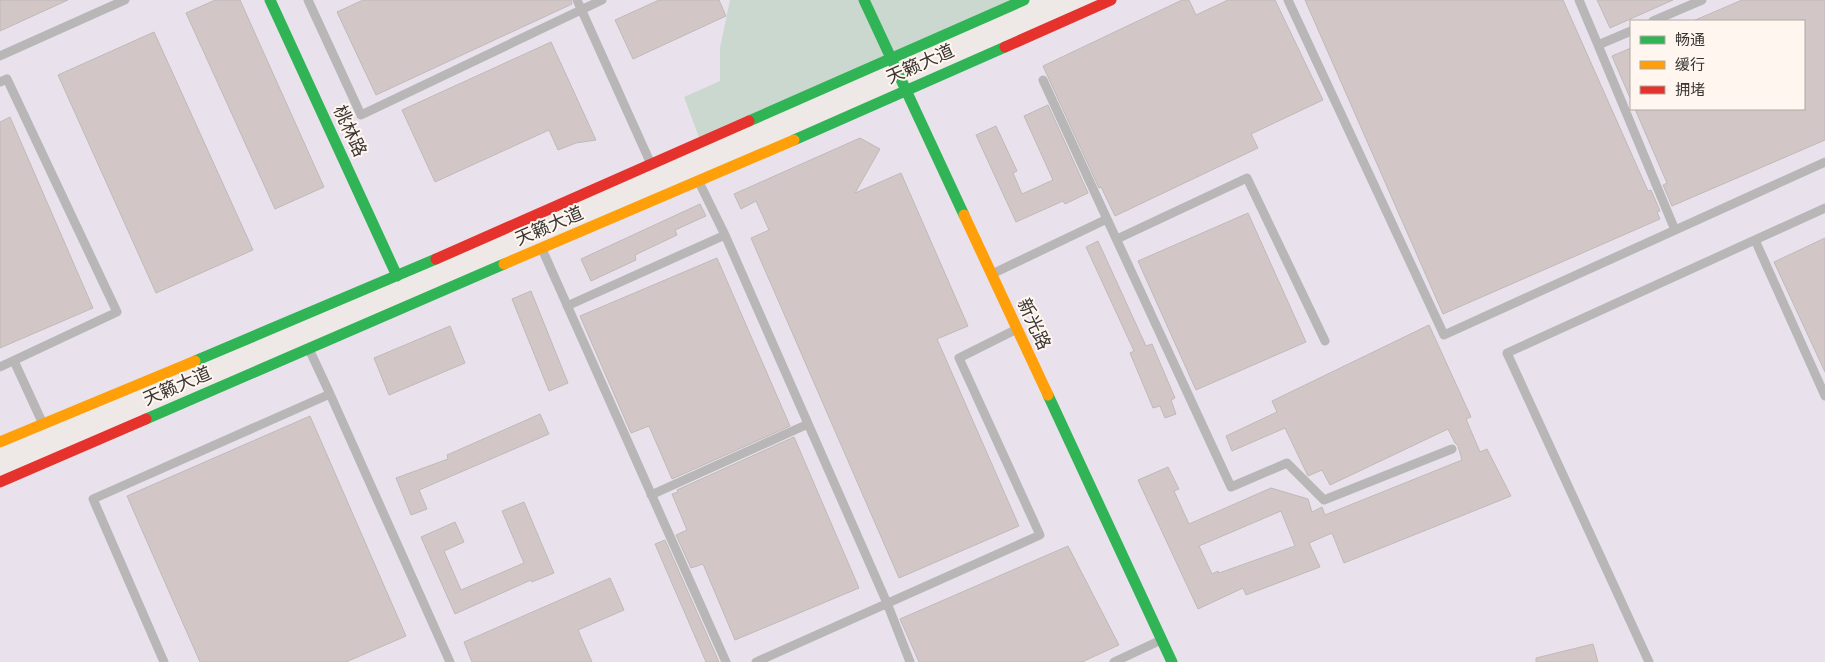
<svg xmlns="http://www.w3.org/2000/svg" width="1825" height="662" viewBox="0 0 1825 662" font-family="'Sofia Sans Condensed','Noto Sans SC',sans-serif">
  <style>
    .industrial { fill: #e9e2ec; fill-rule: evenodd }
    .green { fill: #cbd8cf }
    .building { fill: #d2c7c6; stroke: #bebab8; fill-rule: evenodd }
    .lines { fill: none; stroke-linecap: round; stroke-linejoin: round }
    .lane { stroke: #b8b6b7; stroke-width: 9 }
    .fast { stroke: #30b455; stroke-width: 11 }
    .slow { stroke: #ff9f0a; stroke-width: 11 }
    .jam { stroke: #e5322d; stroke-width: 11 }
    .labels { text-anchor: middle; stroke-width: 4; stroke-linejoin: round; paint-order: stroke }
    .street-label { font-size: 18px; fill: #383532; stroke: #fff6ef }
  </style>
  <rect width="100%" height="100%" fill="#eee9e6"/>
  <!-- industrial -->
  <path class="industrial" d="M0,0H1024L0,442Z
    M1111,0H1825V662H0V482ZM1631,21H1804V109H1631Z"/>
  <!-- green -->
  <path class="green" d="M730,0H1024L701,143L684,97L720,81V48Z"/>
  <!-- building -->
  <path class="building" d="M0,0H68L0,31Z
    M215,0H240L324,187L275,209L186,13Z
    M363,0H571L572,4L376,95L337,12Z
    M659,0H719L726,16L633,59L615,20Z
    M1182,0H1189L1196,15L1228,0H1275L1323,100L1251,134L1258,148L1115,216L1101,187L1099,188L1043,66Z
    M1305,0H1563L1648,191L1651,190L1660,211L1657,212L1660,219L1443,314Z
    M1597,0H1673L1610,28Z
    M1742,0H1825V140L1672,206L1663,185L1667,183L1635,109H1804V21H1693Z
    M154,32L253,250L156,293L58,75Z
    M551,42L596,140L576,143L558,150L549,130L435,182L402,110Z
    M1631,48V100L1612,56Z
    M1048,105L1088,193L1065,204L1063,201L1016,222L976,135L996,126L1017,171L1013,173L1022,194L1053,180L1024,116Z
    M10,117L93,308L0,348V122Z
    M860,138L880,149L855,193L901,173L968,326L937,339L1019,526L899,578L751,238L769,230L756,201L741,209L734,194Z
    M700,204L706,216L675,230L677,235L635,255L636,260L591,281L581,259Z
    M1248,213L1306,342L1196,390L1138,261Z
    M1825,238V372L1774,262Z
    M1098,241L1146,346L1152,344L1175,398L1171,400L1176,414L1165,418L1160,406L1153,408L1130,353L1134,351L1086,247Z
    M717,258L790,426L672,479L649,426L631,433L580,316Z
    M531,291L568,383L549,391L512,299Z
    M1429,325L1471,417L1466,419L1480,452L1487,449L1511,496L1344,563L1332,533L1309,543L1320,567L1246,595L1243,588L1198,609L1138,480L1168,467L1179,489L1174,491L1189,524L1271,488L1308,499L1312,512L1322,507L1325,515L1462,460L1458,446L1455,443L1448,429L1330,485L1322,470L1308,476L1307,474L1285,428L1232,451L1226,436L1277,412L1272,401ZM1281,511L1295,546L1219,573L1218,571L1212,574L1199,546Z
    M450,326L465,363L389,395L374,358Z
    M540,414L549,434L419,490L427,509L411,515L396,478L448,459L447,455Z
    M310,416L406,636L346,662H200L127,496Z
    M794,437L859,588L735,640L703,564L691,568L676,535L687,530L672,494L678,492L677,490Z
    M524,502L554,573L532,582L531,580L455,614L421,537L455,522L464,542L444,551L461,590L524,563L502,511Z
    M665,540L719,662H706L655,544Z
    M1068,546L1119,645L1082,662H919L900,619Z
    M610,578L624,610L578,630L592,662H472L464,642Z
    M1593,644L1598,662H1536V658Z"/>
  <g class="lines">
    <!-- lane -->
    <path class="lane" d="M308,0L361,115L602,0
      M577,0L651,164
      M1288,0L1444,335L1825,162
      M1579,0L1598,45L1631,31
      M1653,21L1702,0
      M1598,45L1675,230
      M0,56L125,0
      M1043,80L1107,219
      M0,82L7,79L117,312L0,367
      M725,235L887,603L910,662
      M1117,239L1247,178L1325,341
      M1755,240L1825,396
      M542,249L726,662
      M992,274L1107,219L1231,487L1287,463L1324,500L1452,449
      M567,306L725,235L699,182
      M309,349L330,394
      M14,361L43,424
      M651,495L808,424
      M164,662L93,499L330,394L450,662
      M756,662L1040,535L959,358L1017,329
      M1114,662L1161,640
      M1649,662L1507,353L1825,208"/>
    <!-- fast -->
    <path class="fast" d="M270,0L397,276
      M864,0L964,215
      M749,121L1024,0
      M794,140L1005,47
      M195,361L436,259
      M1048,395L1172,662
      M146,419L504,264"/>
    <!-- slow -->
    <path class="slow" d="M964,215L1048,395
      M504,264L794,140
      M0,442L195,361"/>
    <!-- jam -->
    <path class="jam" d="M1005,47L1111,0
      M436,259L749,121
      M0,482L146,419"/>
  </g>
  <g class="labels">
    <!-- street labels -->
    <g class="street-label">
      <text transform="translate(920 64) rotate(-24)" y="6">天籁大道</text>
      <text transform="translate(350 131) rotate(65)" y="6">桃林路</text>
      <text transform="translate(549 226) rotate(-23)" y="6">天籁大道</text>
      <text transform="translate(1034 324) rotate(65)" y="6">新光路</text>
      <text transform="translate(177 386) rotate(-23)" y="6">天籁大道</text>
    </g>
  </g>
  <!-- legend -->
  <rect x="1630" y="20" width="175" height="90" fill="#fff6ef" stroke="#afa9a3"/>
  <rect x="1640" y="36" width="25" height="8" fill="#30b455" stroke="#afa9a3"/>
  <text x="1675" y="45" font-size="15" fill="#383532">畅通</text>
  <rect x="1640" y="61" width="25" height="8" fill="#ff9f0a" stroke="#afa9a3"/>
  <text x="1675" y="70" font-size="15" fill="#383532">缓行</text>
  <rect x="1640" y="86" width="25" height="8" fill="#e5322d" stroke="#afa9a3"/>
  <text x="1675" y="95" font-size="15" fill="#383532">拥堵</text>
</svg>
